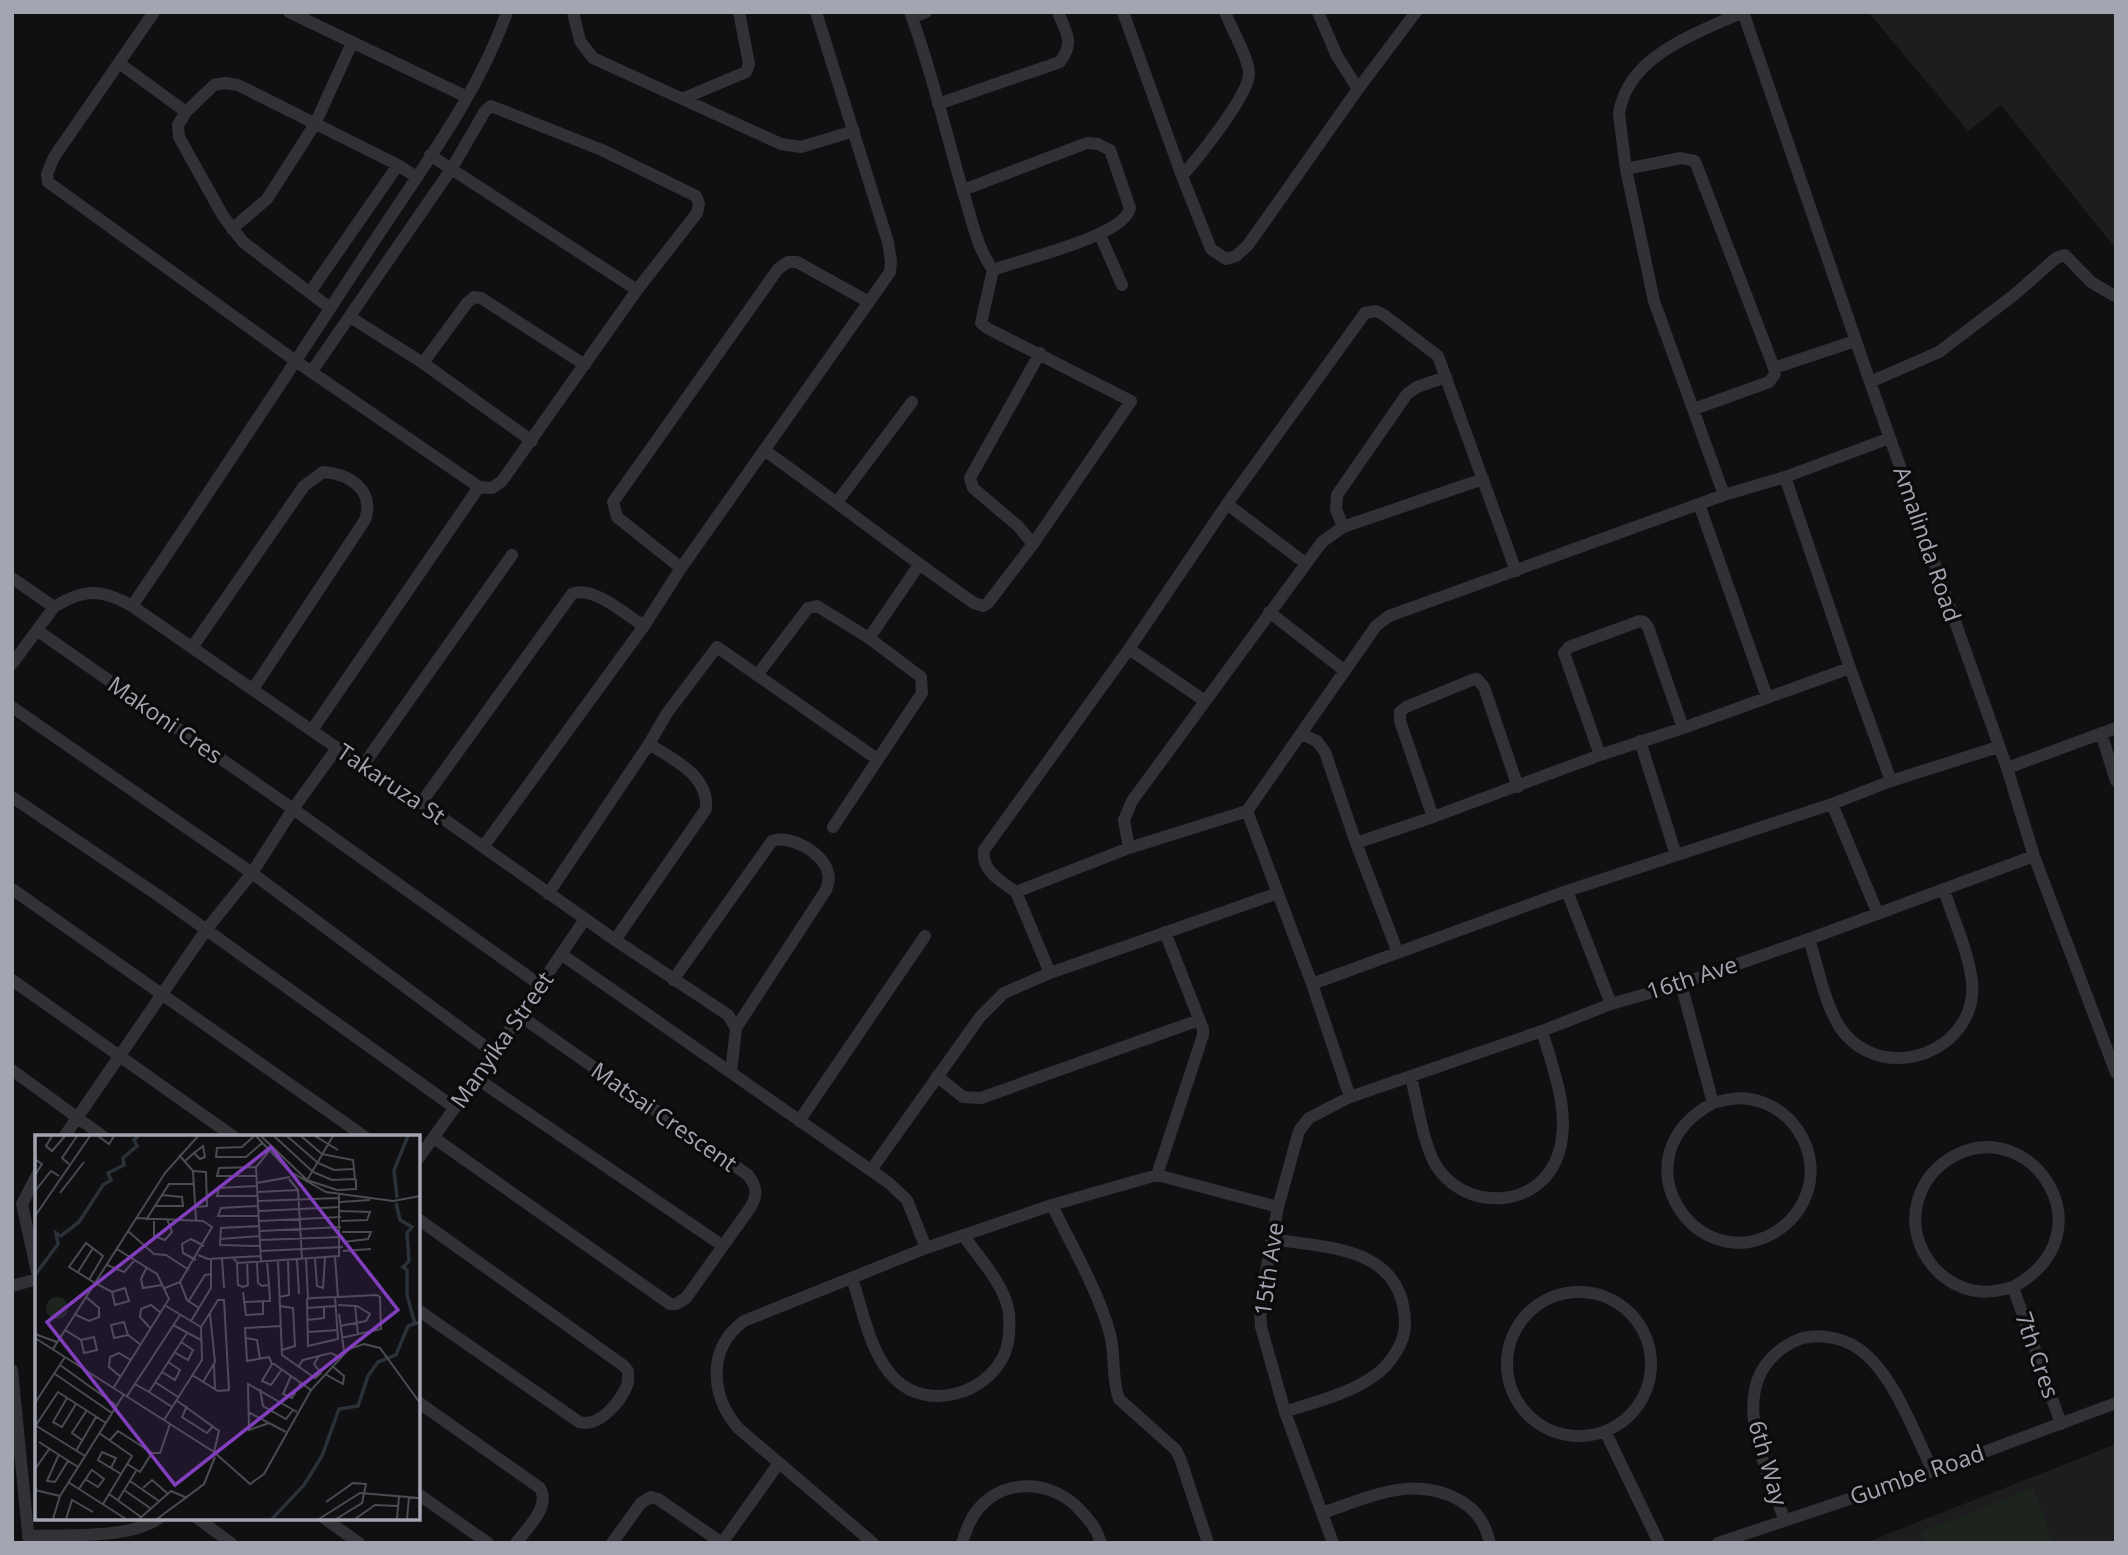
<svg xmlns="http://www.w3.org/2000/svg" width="2128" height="1555" viewBox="0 0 2128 1555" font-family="'Open Sans',sans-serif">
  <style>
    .built { fill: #1d1c1e }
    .green { fill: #1d241e }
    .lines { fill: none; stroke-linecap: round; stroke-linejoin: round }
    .minor { stroke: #323236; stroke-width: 12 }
    .labels { text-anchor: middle; stroke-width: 7; stroke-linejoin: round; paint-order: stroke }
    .street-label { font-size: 23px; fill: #a3a5b1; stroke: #0c0b0c }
    .inset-river { fill: none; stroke: #2b3139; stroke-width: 3.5 }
    .inset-road { fill: none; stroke: #4b4c52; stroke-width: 2 }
    .view { fill: #813ebd; fill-opacity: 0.15; stroke: #813ebd; stroke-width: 3.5 }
    .inset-edge { fill: none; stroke: #a3a5b1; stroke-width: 3.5 }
  </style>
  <rect width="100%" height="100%" fill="#101012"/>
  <!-- built -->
  <path class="built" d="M1868,12H2116V249L2001,105L1968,131Z
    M2116,1444V1543H1865Z"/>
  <!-- green -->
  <path class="green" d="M2033,1487L2053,1543H1924L1920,1531L1952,1521Z"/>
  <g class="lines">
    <!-- minor -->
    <path class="minor" d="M154,12L54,157L47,174L48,182L297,362L479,487L492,488L502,481L637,290L697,213L699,204L696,196L602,150L491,106L485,111L452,168L312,371
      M289,12L467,97
      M573,12L580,41L593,58L781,144L801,147L854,131
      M910,12C932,71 946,134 964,195C972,220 977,248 993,270C1021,259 1124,237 1130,208L1110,150L1098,144L1087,143L963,190
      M1123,12L1182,176L1211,249L1226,259L1236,256L1248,245L1358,89L1416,12
      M1318,12L1337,56L1358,89
      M1743,12L1870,382L2007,768L2034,856L2116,1073
      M912,18L926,12
      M119,63L186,112
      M682,99L746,72L749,64L739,12
      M938,104L1060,62C1075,42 1066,33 1058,12
      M430,155L637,290
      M1626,169L1681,158L1695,161L1774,368L1775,374L1769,382L1694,409
      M1182,176C1197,159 1250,94 1249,73C1248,56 1231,28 1225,12
      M232,229L267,199L315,124L352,43
      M1100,235L1122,285
      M310,292L398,165
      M330,308L243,242L223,216L179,137L178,125L186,112L214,85L225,83L238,85L398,165L416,177
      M350,317L423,363L532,441
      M423,363L467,303L474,297L481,298L585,365
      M1774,368L1855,341
      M1870,382L1939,352L2014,295L2056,258L2065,255L2091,282L2113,295L2116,294
      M764,450C835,500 903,554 974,603L983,606L988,603L1033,544L1131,401L987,328L981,323L993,270
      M1785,477L1850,668
      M1724,495L1654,301L1626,169L1619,114C1627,55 1697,34 1742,12
      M837,502L912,402
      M1227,504L1305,563
      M1699,504L1767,697
      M1343,527L1336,509L1337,495L1407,394L1417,387L1446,377
      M1033,544L1018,526L973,488L970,478L1040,353
      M681,568L617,517L613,502L778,269L788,262H797L869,302
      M1516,571L1438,356L1384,315L1376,311L1365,313L1227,504L1129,649L984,850C981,871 1001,881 1016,892L1129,848L1247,811L1376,626L1389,616L1724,495L1785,477L1890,438
      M12,578L54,607
      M132,606C213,487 292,367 371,246C419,172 477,97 507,12
      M1269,612L1345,671
      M38,631L293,809L540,985
      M869,638L919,565
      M193,646L304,486L323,472C350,474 375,490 365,520L253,689
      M1129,649L1205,701
      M12,664L54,607C85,588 102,589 132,606L337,748L421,803L615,940L728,1015L736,1028L731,1073
      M758,674L808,608L817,606L869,638L921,677L922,693L833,827
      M12,707L252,873L494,1053
      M312,730L479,487
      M2101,733L2116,781
      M1301,734L1317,741L1325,752L1356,843L1398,953
      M1640,741L1676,855
      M649,744L667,713L717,647L877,759
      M1600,755L1564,653L1569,647L1640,621L1644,622L1648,627L1683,728
      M364,764L512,555
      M2007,768L2116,728
      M12,797L162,898L455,1108
      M421,803L572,594C593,585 626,615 644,626
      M1832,804L1878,914
      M1247,811L1312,984L1350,1097
      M1433,817L1400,721V712L1406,707L1472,680L1477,679L1484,687L1518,787
      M1356,843L1433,817L1600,755L1683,728L1850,668L1891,781
      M483,847L644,626L681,568L890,272L891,261L888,242L816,12
      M1129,848L1124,820L1132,801L1322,542L1343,527L1483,479
      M12,889L365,1137
      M1567,891L1611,1004
      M1016,892L1050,973
      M548,894L649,744C674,760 709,775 706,809L615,940
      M1809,939C1818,967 1826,1011 1844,1033C1888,1085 1978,1050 1972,982C1969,953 1953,918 1944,890
      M561,954L889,1183L907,1200L926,1248
      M12,980L234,1137
      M673,980L772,841C790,834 824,853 828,873C830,878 828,884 826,890L736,1028
      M1312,984L1567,891L1832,804L1891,781L1998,747
      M1681,984L1713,1103C1615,1156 1694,1276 1772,1234C1790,1224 1802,1209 1808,1190C1820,1149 1791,1105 1749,1099C1737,1097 1725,1100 1713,1103
      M12,1070L104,1137
      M937,1076L963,1097L981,1098L1199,1020
      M1411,1077C1417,1101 1424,1151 1439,1170C1471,1213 1543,1207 1559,1152C1571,1112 1553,1069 1542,1031
      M476,1078L723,1246
      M799,1121L925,936
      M64,1137L206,930L252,873L293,809L337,748
      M434,1138L670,1304H676L686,1298L750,1208C758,1195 757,1187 748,1175L519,1015
      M418,1159L494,1053L585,919
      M871,1170L980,1017L1004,993L1050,973L1278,893
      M37,1175L22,1204L37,1272
      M1157,1175L1203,1035V1029L1165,932
      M1052,1205C1072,1247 1098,1290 1110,1334C1116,1356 1111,1378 1119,1399L1176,1450L1181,1461L1208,1543
      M418,1219L624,1366L628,1371V1383C621,1401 600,1428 579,1422L418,1310
      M1272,1239C1329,1248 1403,1247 1405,1322C1406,1342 1390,1365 1374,1376C1349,1394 1314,1402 1285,1412
      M852,1278C863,1311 870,1355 896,1380C929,1411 986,1394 1004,1355C1010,1342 1010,1327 1009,1313C1005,1285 979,1258 963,1235
      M12,1286L37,1279
      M2013,1287C2001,1290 1989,1293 1976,1291C1934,1284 1906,1240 1918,1200C1924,1180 1936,1166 1954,1156C2032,1114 2111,1234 2013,1287L2061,1424
      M1507 1364a72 72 0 1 1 144 0a72 72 0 1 1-144 0Z
      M12,1370L29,1543
      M418,1402L540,1488C551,1507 527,1528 516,1543
      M1605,1431L1659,1543
      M418,1494L488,1543
      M1322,1513C1368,1498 1413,1474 1459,1500C1477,1510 1485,1523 1490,1543
      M197,1518L231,1543
      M324,1518L359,1543
      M1784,1519C1765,1464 1721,1379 1793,1342C1813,1332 1841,1336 1859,1349C1894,1374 1914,1433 1933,1471
      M28,1536C66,1534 128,1540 159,1518
      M612,1543L641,1503L651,1497L658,1499L722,1543L779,1463
      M873,1543L738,1428C710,1395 707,1348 744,1321L926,1248L1052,1205L1157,1175L1278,1207
      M962,1543C966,1531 970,1518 979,1508C1007,1476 1054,1481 1081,1511C1090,1521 1097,1529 1101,1543
      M1333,1543L1285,1412L1261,1327L1260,1304L1278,1207L1299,1131L1309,1118L1350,1097L1542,1031L1611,1004L1681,984L1809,939L2034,856
      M1718,1543L1933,1471L2116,1403"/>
  </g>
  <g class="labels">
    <!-- street labels -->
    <g class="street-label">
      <text transform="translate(1927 544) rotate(71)" y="8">Amalinda Road</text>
      <text transform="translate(165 720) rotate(35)" y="8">Makoni Cres</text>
      <text transform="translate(391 784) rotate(34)" y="8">Takaruza St</text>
      <text transform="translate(1692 978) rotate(-18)" y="8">16th Ave</text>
      <text transform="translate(502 1040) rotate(-55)" y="8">Manyika Street</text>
      <text transform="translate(664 1117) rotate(35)" y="8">Matsai Crescent</text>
      <text transform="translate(1269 1269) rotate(-82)" y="8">15th Ave</text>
      <text transform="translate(2037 1355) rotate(71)" y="8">7th Cres</text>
      <text transform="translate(1768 1463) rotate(74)" y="8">6th Way</text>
      <text transform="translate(1917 1475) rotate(-19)" y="8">Gumbe Road</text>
    </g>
  </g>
  <!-- overview -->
  <g transform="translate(35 1135)">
    <rect width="385" height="385" fill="#101012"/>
    <path d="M11 173a11 11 0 1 1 22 0a11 11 0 1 1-22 0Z" fill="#1d241e"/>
    <path class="inset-river" d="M362,63L359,35L373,1M361,68L365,85L377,92L372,98L374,126L368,132L372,135V160L380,189M0,140L23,109L21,98L26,101L44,87L68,50L76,45L73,38L89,30L88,23L102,11L99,5L103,1M237,384L269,350L287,321L304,274L323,271L333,241L343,227L361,220L373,191L385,187"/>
    <path class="inset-road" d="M17,1L11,11L17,16L30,1M63,1L74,9L79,1M219,1L207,12L182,13L181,22H211L227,8M221,1L254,36L291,57L358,66L385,61M226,1L272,45L302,55L321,54V44M239,1L278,37L297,45L320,44L318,25L287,19L266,1M252,1L283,28L299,35L318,34M280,1L303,15M144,20L158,36L161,85M0,24L7,29L0,40M150,26L159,18L168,11L170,22L165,24L159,18M34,29L27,23L42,1M221,32L184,33L182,41H222M158,36L171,37L172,71L161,72M254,44L263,55L267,124M271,47L298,1M222,48L255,42M222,51L184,53L182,61H223M0,56L16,36L24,41M223,57L263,55M25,58L49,27M223,66L304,63M305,67L335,65M120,71H148L147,62L127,60M223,71L186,73L183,81H224M224,76L305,72M305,76L335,77L332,85L306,86M0,81L55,1M101,83L168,86L177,92L145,147L130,153M111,85L134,49H159M119,86V101L130,105L137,97L132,84M224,86L306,82M224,91L186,93L185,110L225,111M93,96L119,119L131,120L154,135M225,96L306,92M307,97H336L333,104L308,107M185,104L225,101M225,105L307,102M226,116L308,112M308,116L336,114M163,120L173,124L226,121M300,122L303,163M187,123L189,153M198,123L203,128L304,121V59M271,124L273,163M280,124L282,151L288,153L290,123M161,125L148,118L147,109L156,104L169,111M262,125L264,159M243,126L247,220L280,243L286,238L279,229L284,221M222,127L223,148L227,151L234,150L232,126M226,127L221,32L234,16M202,128L203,150L208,152L213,150L212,127M72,130L89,137L100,125M112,132L106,144L108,153L127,150M43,137L58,113M54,145L68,121L51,108L34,132L60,148L77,157L80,170L94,166L90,153L77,157M145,147L152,165L164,173M208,157L211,180L228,179V167M244,162L254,160L253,125M300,162L303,204L273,211L272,164L277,163L302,162L342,160L345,162L346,194L306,203M153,167L170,140L176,139M209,167L235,166L234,150M303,170L322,171L335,179L331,186L305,191M320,170L323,200M131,171L166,192M245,171L258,173L260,211L247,215M271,173L301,171M39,179L54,186L64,182V173L51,162M304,179L309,216M272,185L289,183V172M156,186L176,153V124M138,190L166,205M116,194L105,182L106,174L116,170L126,178M30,195L46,205L49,218L62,215L59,202L46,205M273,197L303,195M0,199L22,207M93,200L79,203L76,190L89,187L93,200L106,210M0,203L179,317L215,349L229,339L276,255L314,214L329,209L345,213L385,268M210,203L222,205L225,224M18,214L130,38L163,1M139,217L153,225L158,215L146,207M237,229L234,222L212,226L210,193L246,191M25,230L82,271M179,230L180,255M263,232L268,225L296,218L304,222M247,234L236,250L227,246L237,229H239L276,255M127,237L140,245L145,235L133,227M20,239L77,278M290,239L308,249L309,241L297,231M256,241L248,259L257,263L266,248M86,242L74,232L75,222L84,218L96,225M120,247L143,262M168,247L180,227L175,179M100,249L114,257L152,198M79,252L134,164L122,139L82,114M225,254L228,271L251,284L258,275M114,257L137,272M92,261L145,180M32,263L18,287L27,292L41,269M141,265L184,296L179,317M0,268L30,222M152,271L147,282L172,298L178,291M213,277L251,297M129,285L167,225L166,192L183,165H189L194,255L183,256L157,240M234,288L214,295L213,249L262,277M0,290L50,321M1,290L23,257L71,288M64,298L97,321L68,369M47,305L37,298L52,275M75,305L83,296L117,318M4,307L43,332M41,316L61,282M24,319L12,346L20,347L33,326M92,329L105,337L117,318H125L135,289M76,333L81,323L67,317L63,325L86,339M0,334L15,313M95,346L124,366M33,347L91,384M108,353L117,345L132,358M44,354L56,336L57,335L69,344L63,352L50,344M0,355L25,361M89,355L115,373M74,359L106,382M83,365L101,336M291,367L318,348L331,349L327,368L301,384M18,384L25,361L89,259M31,384L37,365L58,377M104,384L136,356L152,363M122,384L169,349L180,322M284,384L325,358L385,363M320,384L340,370L363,371M362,384L364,362M372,384L374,362"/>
    <path class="view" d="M236,12L363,175L140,350L12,187Z"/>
    <rect width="385" height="385" class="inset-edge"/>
  </g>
  <!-- border -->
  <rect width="2128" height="1555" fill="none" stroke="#a3a5b1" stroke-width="28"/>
</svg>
